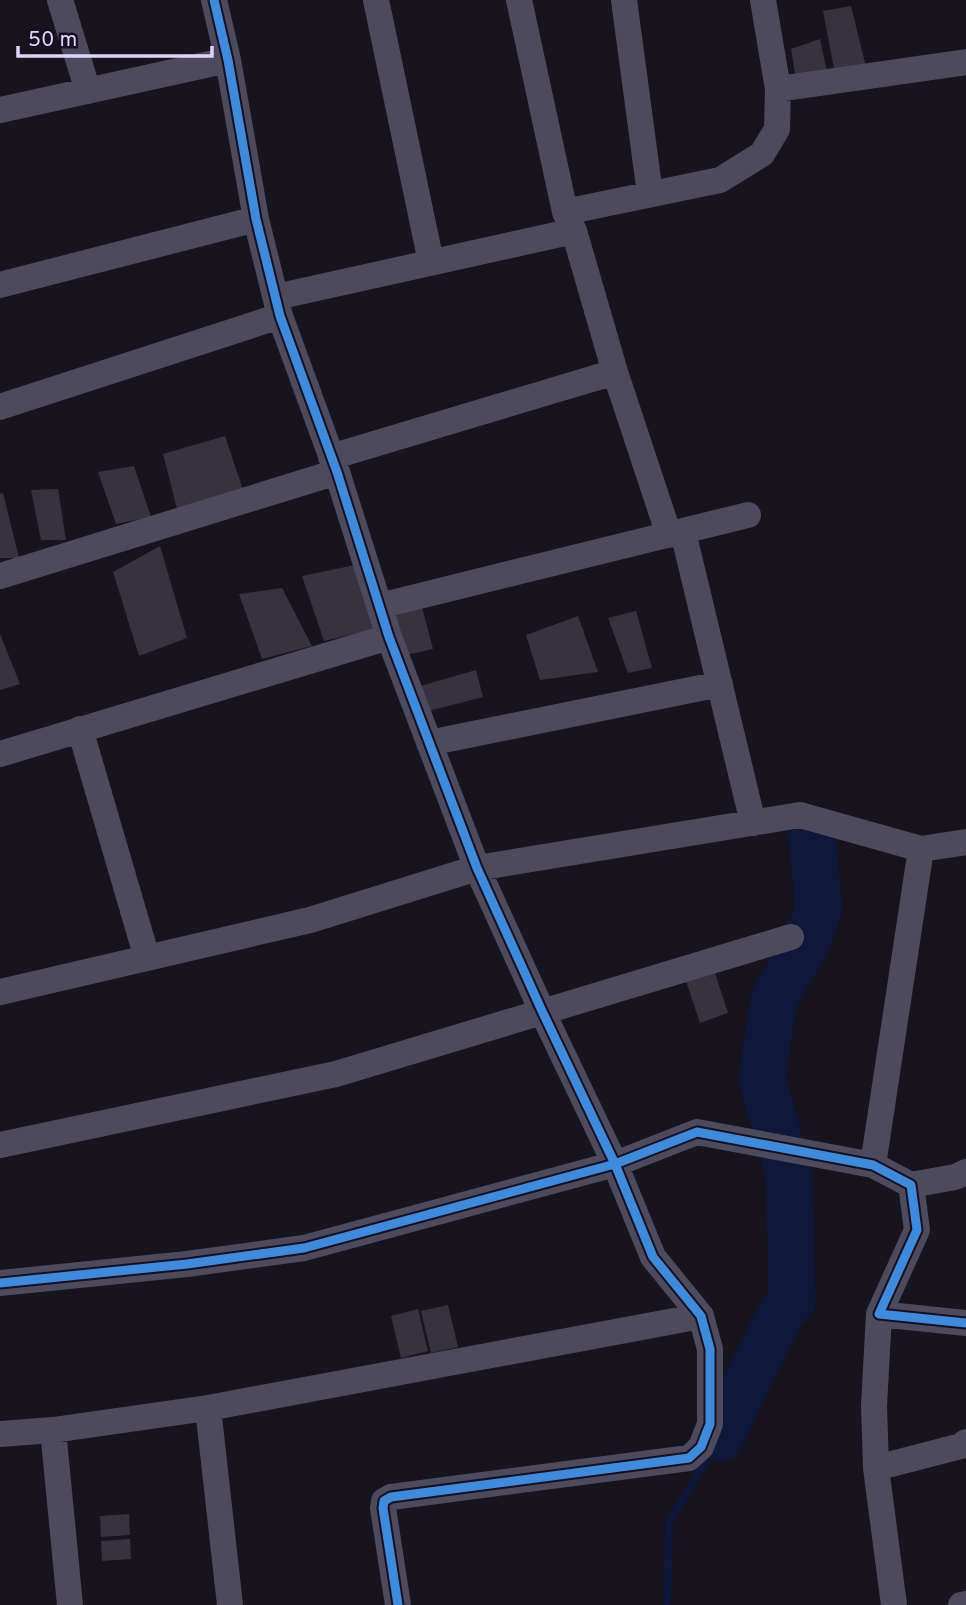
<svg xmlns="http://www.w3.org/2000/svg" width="966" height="1605" viewBox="0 0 966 1605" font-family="Overpass,sans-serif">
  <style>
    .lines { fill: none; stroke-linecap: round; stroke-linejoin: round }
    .stream { stroke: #0f173b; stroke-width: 8 }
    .river { stroke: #0f173b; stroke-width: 47 }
    .building { fill: #373240 }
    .minor { stroke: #4d4a5e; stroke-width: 26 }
    .cycleway-casing { stroke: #161022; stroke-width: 13 }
    .cycleway { stroke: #408adc; stroke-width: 9 }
  </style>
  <rect width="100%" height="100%" fill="#17141e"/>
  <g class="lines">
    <!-- stream -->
    <path class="stream" d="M667,1605L669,1522L720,1438"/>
    <!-- river -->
    <path class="river" d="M720,1438L781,1313L792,1300L789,1174L762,1080L774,998L804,947L819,909L811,831"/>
  </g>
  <!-- building -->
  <path class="building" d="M851,6L866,67L834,69L823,11Z
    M820,39L827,72L795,74L791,49Z
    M225,436L243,490L178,513L163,454Z
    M134,466L151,517L116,524L98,472Z
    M58,489L66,540H41L31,490Z
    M3,493L19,558H0V494Z
    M160,546L187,638L139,656L113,572Z
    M355,565L378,628L324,641L302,576Z
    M282,588L312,646L262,659L239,594Z
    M421,603L433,649L402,656L387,610Z
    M636,611L652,668L628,673L608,618Z
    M578,616L598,672L540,680L526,635Z
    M0,634L20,684L0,690Z
    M476,670L483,697L425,712L417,687Z
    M715,973L728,1013L700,1023L686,981Z
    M448,1305L458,1347L431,1353L421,1311Z
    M418,1309L428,1351L401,1358L391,1316Z
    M129,1514L130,1535L101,1537L100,1516Z
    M130,1539L131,1559L102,1561L101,1541Z"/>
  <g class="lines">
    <!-- minor -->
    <path class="minor" d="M60,0L88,91
      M214,0L228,60L256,219L280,316L337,472L389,637L477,868L542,1011L615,1164L653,1257L701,1316L710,1349V1424L701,1447L689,1458L391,1497L384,1501L383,1508L398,1605
      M376,0L431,262
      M519,0L565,212L574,231L615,372L669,535
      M624,0L650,194
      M778,89L966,62
      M0,110L228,60
      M565,212L720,180L762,154L777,129L778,89L763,0
      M0,285L256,219
      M276,297L574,231
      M0,407L280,316
      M331,457L615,372
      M683,532L753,823
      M0,576L337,472
      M379,606L748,515
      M80,729L147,958
      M429,743L720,684
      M0,754L389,637
      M0,992L310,920L477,868L800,815L921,849
      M0,1145L336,1074L791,937
      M873,1165L921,849L966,842
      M911,1185L955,1177L966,1172
      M0,1283L187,1264L304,1248L615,1164L697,1132L873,1165L911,1185L917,1230L879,1314L966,1323
      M879,1314L874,1406L876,1468L894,1605
      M208,1408L230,1605
      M53,1430L70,1605
      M0,1434L53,1430L208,1408L701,1316
      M876,1468L961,1446L966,1442
      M961,1605L966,1604"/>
    <!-- cycleway casing -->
    <g class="cycleway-casing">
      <path id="cycleway" d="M214,0L228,60L256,219L280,316L337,472L389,637L477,868L542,1011L615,1164L653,1257L701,1316L710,1349V1424L701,1447L689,1458L391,1497L384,1501L383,1508L398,1605
        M0,1283L187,1264L304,1248L615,1164L697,1132L873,1165L911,1185L917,1230L879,1314L966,1323"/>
    </g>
    <!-- cycleway -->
    <use href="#cycleway" class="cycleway"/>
  </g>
  <!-- scale -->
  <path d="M18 46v10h194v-10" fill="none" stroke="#dfd5fc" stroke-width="3.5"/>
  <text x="28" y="46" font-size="21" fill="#dfd5fc" stroke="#161022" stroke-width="5" paint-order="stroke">50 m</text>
</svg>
